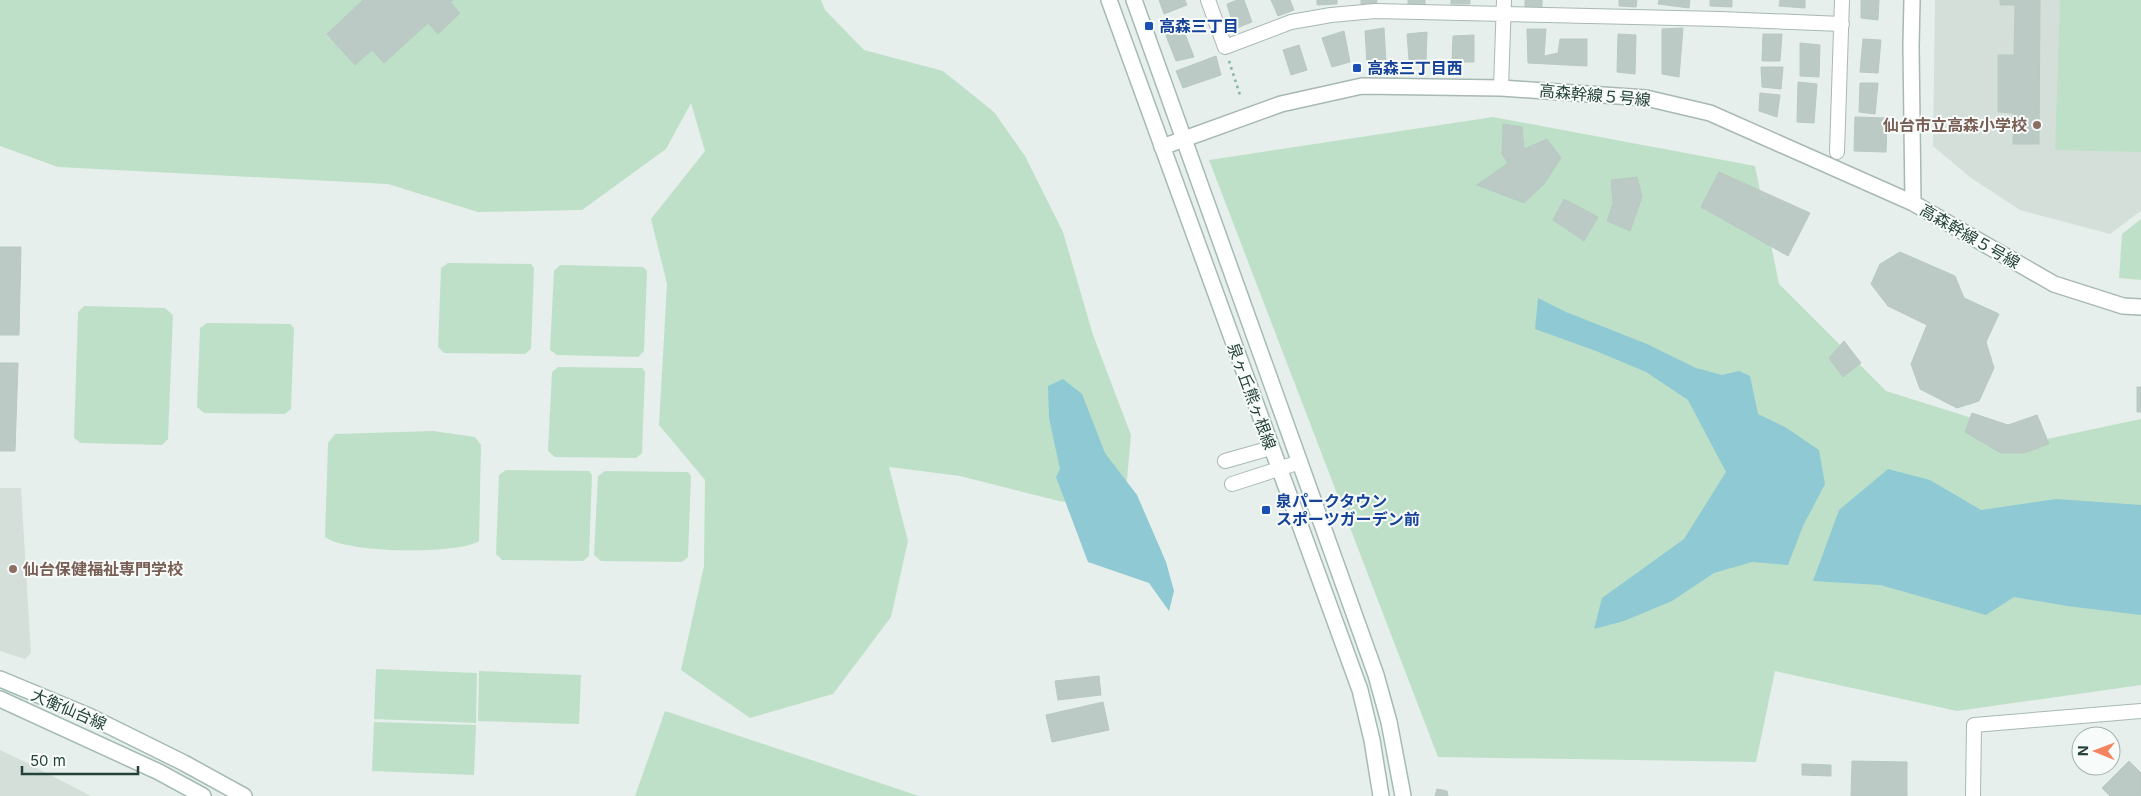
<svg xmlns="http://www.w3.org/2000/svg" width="2141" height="796" viewBox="0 0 2141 796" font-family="Inter,'Noto Sans JP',sans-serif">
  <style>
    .built { fill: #d4dfda }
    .green { fill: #bfe0c8 }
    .water { fill: #8ec9d4 }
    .building { fill: #bbcac4; stroke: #b8c9c2 }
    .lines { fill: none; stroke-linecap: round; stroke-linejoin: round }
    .minor-casing { stroke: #a8b8b2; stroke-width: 16 }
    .tertiary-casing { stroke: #a8b8b2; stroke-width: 18 }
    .secondary-casing { stroke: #a4bbb3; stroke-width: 18 }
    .path { stroke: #86b3a5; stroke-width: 2.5; stroke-dasharray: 2.5 4; stroke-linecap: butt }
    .minor { stroke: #fff; stroke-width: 14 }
    .tertiary { stroke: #fff; stroke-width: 15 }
    .secondary { stroke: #fff; stroke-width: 15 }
    .transit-dot { fill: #1a4fb4; stroke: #f7fbf9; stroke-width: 2 }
    .education-dot { fill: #8d6e63; stroke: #f7fbf9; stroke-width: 2 }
    .labels { text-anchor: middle; stroke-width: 4; stroke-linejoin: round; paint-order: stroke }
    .transit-label { font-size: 16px; font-weight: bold; fill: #164399; stroke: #f7fbf9; text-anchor: start }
    .street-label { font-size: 16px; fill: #24423a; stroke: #f7fbf9 }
    .education-label { font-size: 16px; font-weight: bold; fill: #785e54; stroke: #f7fbf9; text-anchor: end }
  </style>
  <rect width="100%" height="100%" fill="#e6efeb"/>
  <!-- built -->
  <path class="built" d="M1935,0H2141V211L2110,234L2020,210L1971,178L1933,146Z
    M0,488H21L31,653L25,659L0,651Z
    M0,750L27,763L91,796H0Z"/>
  <!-- green -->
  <path class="green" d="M0,0H821L825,10L864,50L943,71L994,112L1025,156L1063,232L1093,335L1131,435L1126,490L1106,506L1059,501L960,476L889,467L908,541L891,617L833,694L750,718L681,670L704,566L705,480L659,425L667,284L651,219L705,151L691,103L666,149L582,210L478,212L388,184L58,167L0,146Z
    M2060,0H2141V152L2055,150Z
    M1493,117L1755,166L1779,284L1886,391L2042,440L2141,419V685L1957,711L1775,671L1756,762L1438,757L1209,160Z
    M2141,219V280L2119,278L2122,234Z
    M448,263L531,264L534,268L531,349L525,354L444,353L438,347L441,268Z
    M560,265L643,267L647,271L644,351L638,357L557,355L550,350L554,271Z
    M84,306L165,308L173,315L168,439L162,445L81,443L74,438L78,312Z
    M207,323L290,324L294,328L291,409L285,414L204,413L197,407L200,328Z
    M558,367L642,368L645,372L642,453L636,458L555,457L548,451L552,372Z
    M433,431L475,437L481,445L479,541C458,555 344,553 325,537L328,443L335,434Z
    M506,470L589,471L592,475L589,556L583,561L502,560L496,554L499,475Z
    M605,471L688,472L691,476L688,557L682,562L601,561L594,555L598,476Z
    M376,669L477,673L476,723L374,719Z
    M479,671L581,675L579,724L478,721Z
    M665,711L919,796H635Z
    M374,722L476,725L474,775L372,771Z"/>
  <!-- water -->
  <path class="water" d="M1538,298L1566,312L1647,344L1696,368L1722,375L1739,371L1750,376L1758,414L1785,427L1819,450L1825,484L1803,526L1788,565L1752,562L1714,573L1672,601L1624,621L1594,629L1602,598L1684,539L1726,472L1688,400L1646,372L1596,351L1535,329Z
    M1063,379L1082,394L1105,453L1137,495L1166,562L1174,591L1169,611L1149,583L1088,562L1056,477L1060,469L1049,418L1048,386Z
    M1888,469L1930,480L1981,510L2056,499L2141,505V615L2067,606L2014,597L1986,615L1880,585L1813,581L1839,510Z"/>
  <!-- building -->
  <path class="building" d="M363,0H453L450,2L460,13L438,34L428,23L384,63L372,50L355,65L327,34Z
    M1159,0H1185L1187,5L1164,14Z
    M1237,0H1244L1252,22L1234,29L1227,4Z
    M1271,0H1290L1294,10L1278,16Z
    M1317,0H1337V4L1317,5Z
    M1361,0H1377L1376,7L1361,5Z
    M1408,0H1425V6L1408,4Z
    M1451,0H1470V4H1451Z
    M1525,0H1542V8L1525,7Z
    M1619,0H1637L1636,7L1619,6Z
    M1659,0H1690L1689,8L1658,4Z
    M1710,0H1732V7L1710,6Z
    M1780,0H1805V8L1779,6Z
    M1861,0H1879L1878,20L1861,18Z
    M2000,0H2040L2039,144H2013V113L1998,112V55H2014L2015,5H2000Z
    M1180,21L1194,57L1176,61L1163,28Z
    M1384,28L1386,63L1367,64L1365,31Z
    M1683,28L1679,77L1662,74V29Z
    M1527,29H1546L1544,56L1558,53L1560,39H1587V66L1528,63Z
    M1344,31L1350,62L1332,67L1322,38Z
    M1427,32L1426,61L1409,60L1407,34Z
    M1618,34L1636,35L1635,74L1617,72Z
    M1763,34H1782L1780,61H1762Z
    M1474,35V62H1452L1453,36Z
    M1863,39L1881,40L1878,73L1860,72Z
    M1800,43L1820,45L1819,77L1800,76Z
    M1299,45L1307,70L1291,75L1283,50Z
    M1216,56L1221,75L1183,88L1176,71Z
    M1761,67H1783L1781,89L1762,87Z
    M1798,82L1817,84L1814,123L1797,122Z
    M1860,83H1878L1875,114L1859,112Z
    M1760,93L1780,95L1777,117L1759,111Z
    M1855,117L1887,118L1886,152L1854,151Z
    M1503,124L1522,127L1524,149L1547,139L1561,158L1544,184L1524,203L1477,185L1508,163L1502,154Z
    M1719,172L1810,213L1788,256L1701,207Z
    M1637,177L1642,197L1630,231L1607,221L1613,203L1611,180Z
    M1564,199L1598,217L1584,241L1553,220Z
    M0,247H21L19,335H0Z
    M1900,252L1955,276L1964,298L1999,314L1986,342L1994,368L1979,401L1957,408L1920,389L1911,364L1927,325L1888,306L1871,284L1880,264Z
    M1844,341L1861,363L1843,377L1829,358Z
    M0,363H18L15,451H0Z
    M2137,387H2141V412H2137Z
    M1972,413L2008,425L2037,415L2049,444L2024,453H2001L1965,432Z
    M1099,676L1101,695L1058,700L1055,681Z
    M1103,702L1109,730L1052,742L1046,715Z
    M1852,761L1907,762V796H1851Z
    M2129,761L2141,773V796H2110L2102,788Z
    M1802,764L1831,765V776L1802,775Z
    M1437,789L1447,791L1448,796H1435Z"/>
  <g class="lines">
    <!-- minor casing -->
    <g class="minor-casing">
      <path id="minor" d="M1208,0L1225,47L1291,22L1331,15L1375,11L1720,19L1842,24
        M1501,88L1504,0
        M1837,152L1842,0
        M1225,461L1271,448
        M1232,484L1300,462
        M1973,796L1974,725L2141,711"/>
    </g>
    <!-- tertiary casing -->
    <g class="tertiary-casing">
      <path id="tertiary" d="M1912,0L1911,46L1913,203
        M1162,147L1281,104L1362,86L1501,88L1646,98L1710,113L1913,203L2054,284L2123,306L2141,307"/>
    </g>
    <!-- secondary casing -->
    <g class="secondary-casing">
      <path id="secondary" d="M1109,0L1360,690L1372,740L1381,796
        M1134,0L1376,675L1389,722L1403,796
        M0,679L89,716L184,763L244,796
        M0,699L159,772L203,796"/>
    </g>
    <!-- path -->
    <path class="path" d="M1229,61L1240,95"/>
    <!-- minor -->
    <use href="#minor" class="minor"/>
    <!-- tertiary -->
    <use href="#tertiary" class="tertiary"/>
    <!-- secondary -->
    <use href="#secondary" class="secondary"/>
  </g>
  <!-- markers -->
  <g class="transit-dot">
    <rect x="1144" y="21" width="10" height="10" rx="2.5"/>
    <rect x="1352" y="63" width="10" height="10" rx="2.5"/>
    <rect x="1261" y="505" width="10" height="10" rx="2.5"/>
  </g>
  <g class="education-dot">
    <circle cx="2037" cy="125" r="5"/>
    <circle cx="13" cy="569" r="5"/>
  </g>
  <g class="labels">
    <!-- transit labels -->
    <g class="transit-label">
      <text x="1159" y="32">高森三丁目</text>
      <text x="1367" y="74">高森三丁目西</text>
      <text x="1276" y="507">泉パークタウン<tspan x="1276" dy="18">スポーツガーデン前</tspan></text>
    </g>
    <!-- street labels -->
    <g class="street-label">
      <text transform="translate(1595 95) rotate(5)" y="6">高森幹線５号線</text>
      <text transform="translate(1970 236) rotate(30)" y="6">高森幹線５号線</text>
      <text transform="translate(1252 396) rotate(70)" y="6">泉ヶ丘熊ヶ根線</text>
      <text transform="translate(69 709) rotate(23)" y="6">大衡仙台線</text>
    </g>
    <!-- education labels -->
    <g class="education-label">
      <text x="2027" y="131">仙台市立高森小学校</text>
      <text x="23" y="575" text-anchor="start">仙台保健福祉専門学校</text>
    </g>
  </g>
  <!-- north arrow -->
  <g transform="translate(2096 751) rotate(271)"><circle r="24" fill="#f7fbf9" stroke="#a3b1ad"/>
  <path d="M0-4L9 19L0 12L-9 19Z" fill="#f4845f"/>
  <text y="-8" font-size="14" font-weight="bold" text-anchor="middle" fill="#24423a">N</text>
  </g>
  <!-- scale -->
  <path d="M22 766v8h116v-8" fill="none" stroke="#24423a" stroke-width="2.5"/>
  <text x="30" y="766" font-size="15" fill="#24423a" stroke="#f7fbf9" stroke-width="4" paint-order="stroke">50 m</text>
</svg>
